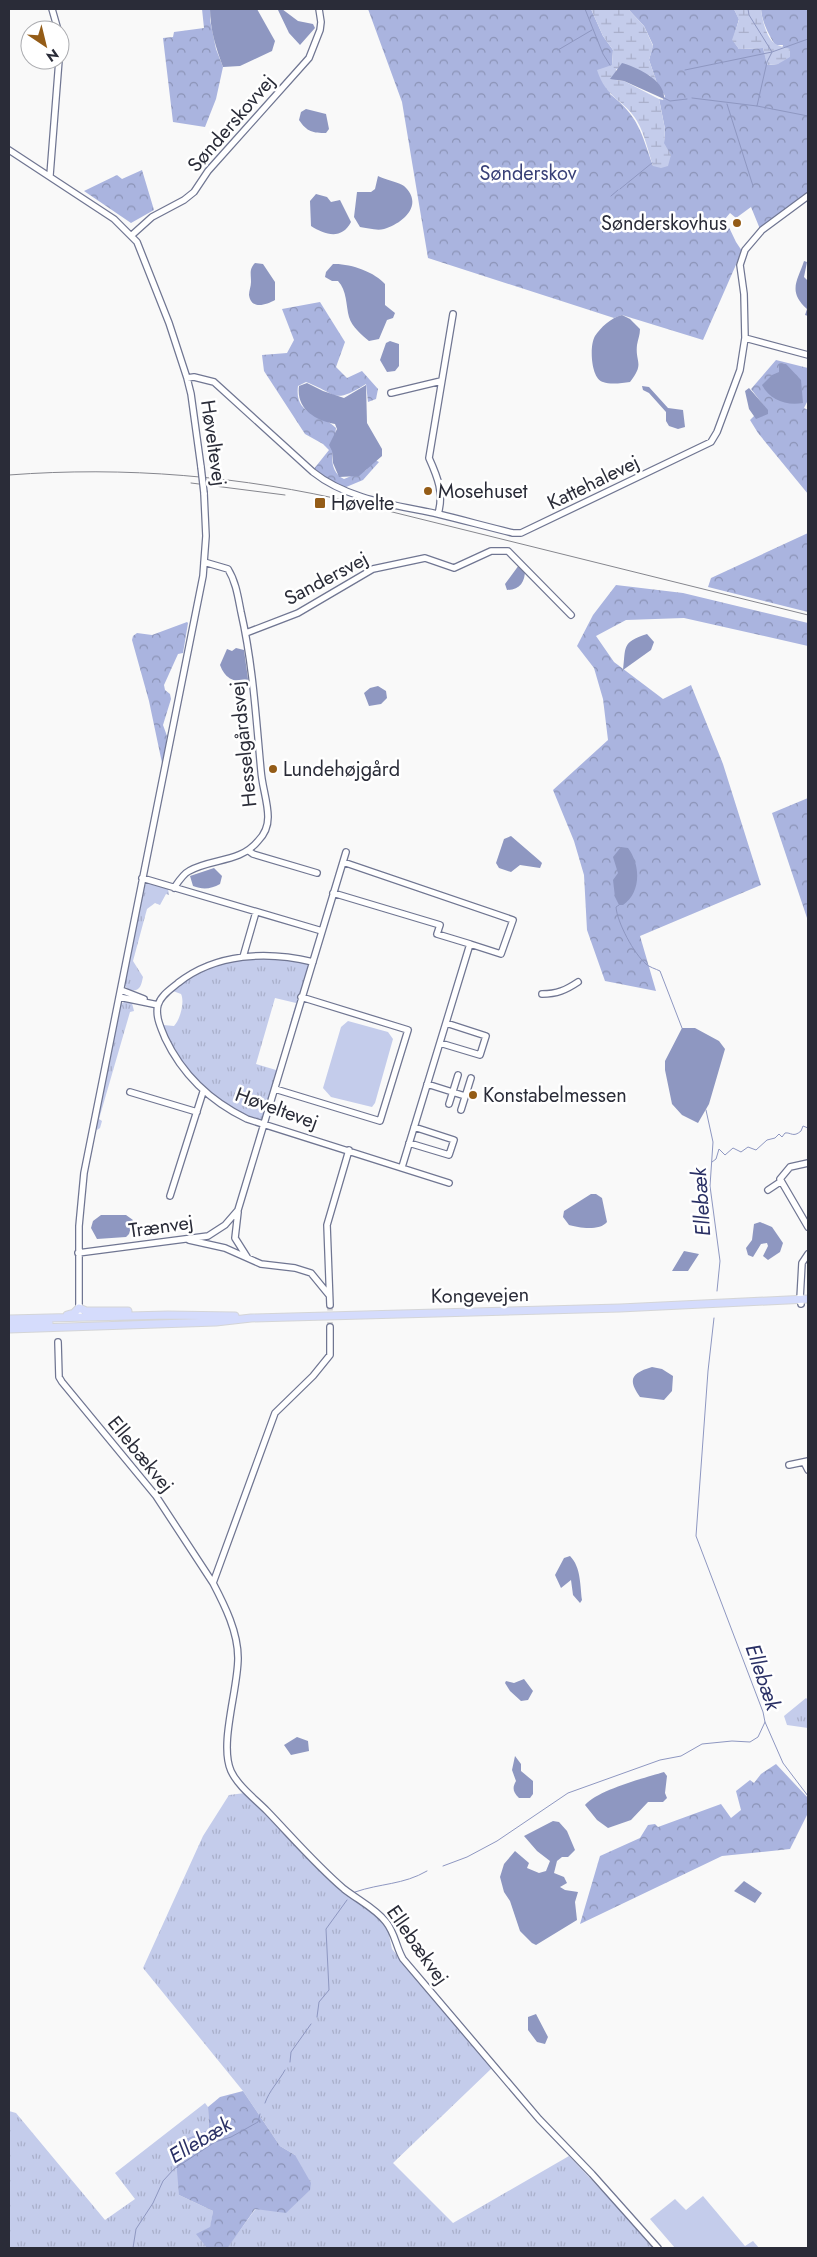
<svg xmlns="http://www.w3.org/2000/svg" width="817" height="2257" viewBox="0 0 817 2257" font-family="Jost,sans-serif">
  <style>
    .grass { fill: url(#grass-tufts) }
    .forest { fill: url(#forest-crowns) }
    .wetland { fill: url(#wetland-marsh) }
    .pitch { fill: #c4cceb }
    .water { fill: #8e97c1 }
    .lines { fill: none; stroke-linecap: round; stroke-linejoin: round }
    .stream { stroke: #8e97c1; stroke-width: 1 }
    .minor-tunnel { stroke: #d0d0d2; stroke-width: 5.5; stroke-dasharray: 5.5 3; stroke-linecap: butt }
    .minor-casing { stroke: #707692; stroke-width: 8 }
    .major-casing { stroke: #d4d5d7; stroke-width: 9 }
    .minor { stroke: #fff; stroke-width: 5.5 }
    .major { stroke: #d5dcfc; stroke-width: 7 }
    .tram { stroke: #86878e; stroke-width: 1 }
    .minor-bridge-casing { stroke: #707692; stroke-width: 8; stroke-linecap: butt }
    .minor-bridge { stroke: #fff; stroke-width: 5.5 }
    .poi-dot { fill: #945c17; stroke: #fff; stroke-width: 2 }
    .labels { text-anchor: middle; stroke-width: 5; stroke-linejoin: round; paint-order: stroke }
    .street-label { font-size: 20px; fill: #2a2c38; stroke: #fff }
    .park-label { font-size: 20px; fill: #394178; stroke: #fff }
    .poi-label { font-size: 20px; fill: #2a2c38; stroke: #fff; text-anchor: start }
    .water-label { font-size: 21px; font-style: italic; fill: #2a3065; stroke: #fff }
  </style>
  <defs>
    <pattern id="grass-tufts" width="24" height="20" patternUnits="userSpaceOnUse" patternTransform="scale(1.25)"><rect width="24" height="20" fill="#c4cceb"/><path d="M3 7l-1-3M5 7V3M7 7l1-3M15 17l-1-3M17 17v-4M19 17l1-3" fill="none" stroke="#a9afca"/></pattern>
    <pattern id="forest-crowns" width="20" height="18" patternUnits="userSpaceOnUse" patternTransform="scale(1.25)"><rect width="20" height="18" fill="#aab4df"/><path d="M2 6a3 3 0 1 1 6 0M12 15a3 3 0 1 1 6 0" fill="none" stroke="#8b93b6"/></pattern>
    <pattern id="wetland-marsh" width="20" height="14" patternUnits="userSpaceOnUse" patternTransform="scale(1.25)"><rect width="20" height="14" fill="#c4cceb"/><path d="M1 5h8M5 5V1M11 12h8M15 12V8" fill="none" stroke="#a9afca"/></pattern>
  </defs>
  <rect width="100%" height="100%" fill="#f9f9f9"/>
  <!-- grass -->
  <path class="grass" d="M148,883L168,888L169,895L166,894L160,905L155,903L147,909L133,961L143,977C141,986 140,992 129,990L125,986V982L145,885Z
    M251,958L287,959L309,965L291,1027H289L296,1003L275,998L256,1064L276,1070L282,1058L262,1120L260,1121C211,1101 183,1075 163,1027V1025L174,1026C180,1020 185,1002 181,994L173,991C195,972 223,961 251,958Z
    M124,1002L132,1003L134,1011L130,1012L99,1119L102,1121L100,1128L97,1130L96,1126L118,1013L121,1004Z
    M806,1698L808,1700V1728L787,1725L784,1716Z
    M245,1793L330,1880L376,1914L388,1930L392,1949L492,2068L393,2163L453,2223L569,2156L624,2214L653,2248H227L295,2155L280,2146L243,2091L143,1968L203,1836L229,1795Z
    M205,2103L208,2107L209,2129L185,2139L179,2195L213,2211L207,2248H9V2111L16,2113L105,2220L135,2199L115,2173Z"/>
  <!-- forest -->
  <path class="forest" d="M202,9H210V20L216,49L223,67L216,99L205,127L173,122L163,38L173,37L174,32L204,28Z
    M368,9H591L603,36L613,50L610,94C639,117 641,132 653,166L664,143L665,129L659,99L663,100L665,96L657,83L649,60L653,45L644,26L628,9H734L739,19L733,40L739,49L763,48L768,65L778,64L783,45H775C768,33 762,22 761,9H808V193L760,229L751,207L736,218L730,213L725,219L736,242L742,251L703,340L622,315L614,318L428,258L402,102Z
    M142,170L154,210L131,223L84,191L117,175L122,179Z
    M320,302L345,342L336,367L347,378L362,371L378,389L376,399L368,402L366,384C332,405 338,394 306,382L298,386C294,416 321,412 336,428C334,446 325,469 344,479L366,470L373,459L379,462L363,480L339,490L313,470L329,450L323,444L305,434L264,371L262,355L287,353L294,340L282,309Z
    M776,360L808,368V400L804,408L808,410V494L758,433L750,420L764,406L751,389Z
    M808,533V612L708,587L711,578Z
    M616,585L683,593L808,623V646L684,618L626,620L596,636L614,662L663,699L691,685L723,764L761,885L640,936L656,991L605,981L587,930L584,875L574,841L553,790L608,740L603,699L594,668L577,646L593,615Z
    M187,622L188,623L183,653L178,654L164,685L165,690L170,694L171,699L163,725L167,736L164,761L162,763L149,701L132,640L133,636L137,633L152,635Z
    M808,798V917L807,918L772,813Z
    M776,1764L808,1798V1813L790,1849L722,1856L580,1924L600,1856L640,1838L648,1825L655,1824L658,1827L721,1804L731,1818L741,1810L736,1791L750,1780L754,1783L761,1774Z
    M243,2091L280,2146L295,2155L311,2183L310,2190L286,2213L255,2209L229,2246L227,2248H207L196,2234L210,2227L213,2211L179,2195L176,2159L185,2139L209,2129L208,2107L220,2097Z"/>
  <!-- wetland -->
  <path class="wetland" d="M591,9H628L644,26L653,46L649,60L657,83L649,75L616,69V80L624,81L659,99L665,129L664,143L671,155L668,166L661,168L653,166C648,151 645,135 637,121C624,99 606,99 597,70L612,65L613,50L603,36Z
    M734,9H761C762,19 766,36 774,43C778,46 785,47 790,49V57L778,64L767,65L763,48L739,49L732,40L739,20Z"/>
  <!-- pitch -->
  <path class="pitch" d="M348,1021L388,1032L393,1039L375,1103L372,1107L331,1097L323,1088L341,1027Z
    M703,2196L745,2246L753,2241L759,2248H675L650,2219L675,2199L686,2210Z"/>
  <!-- water -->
  <path class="water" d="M210,9H257L275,41L272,51L240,66L223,67C216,48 210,29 210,9Z
    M282,9L298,21L313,24L315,28L300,45L289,33L278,10Z
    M622,63C636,67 666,80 664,99L624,81L610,79Z
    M306,109L326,114L329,129L326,133C313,133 307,132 299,120L301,112Z
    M378,176C384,179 400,183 404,186C425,205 402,224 384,229C377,231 367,228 360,227L354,217L357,192H371L375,189Z
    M316,194L327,197L331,202L340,200L351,222C342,240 325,235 311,226L310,201Z
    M804,261L807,262L804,277L808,281V316L805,315L807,309C787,291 798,280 804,261Z
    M255,263L263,264L275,282V300C266,305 251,310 249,295C249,291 251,286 251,282C251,274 249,269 255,263Z
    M333,264C349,263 375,272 385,284V305L395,313L393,318L387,320L379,339L369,341C362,335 352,327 349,317C346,306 347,290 338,281H332L325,277L326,272Z
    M622,315L630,319L640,329C640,335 638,339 637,345C635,363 645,363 630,382C622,383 611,385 603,382C591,379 589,346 595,336C600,328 612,317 622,315Z
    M390,341L399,344V366L395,371L387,372L380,360L386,343Z
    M779,364H786L801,380L803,403C786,406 770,400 762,385L772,375L779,372Z
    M307,383L323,391L344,398L366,385L367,423L382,449V456L359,476L339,477L333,463L332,451L329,445L337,429L335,424C314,420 296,408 299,386Z
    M642,386L649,387L668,408L683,410L685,427L678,429L669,426L666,421V412L649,393L643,390Z
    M749,388L768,410V414L756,419L749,409L745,391Z
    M519,565L525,570C525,582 520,590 507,590L505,584Z
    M647,634L654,642L651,650L623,670C626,648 621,642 647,634Z
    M236,648L244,650L248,679L246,683C232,681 225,678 220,665L227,649L232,651Z
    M378,686L386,691L387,698L381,704L369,706L364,693L370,688Z
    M511,836L540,861L542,863L540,868L520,865L511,872L499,868L496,863L504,839Z
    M621,847L628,848C641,865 641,893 623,905H619L615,897L613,880L618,873L613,857Z
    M214,868L222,876L220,884C211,889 203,890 193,886L190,876Z
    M682,1028H695L719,1041L725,1049L709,1104L698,1123L682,1115L672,1104L665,1070V1061Z
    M591,1194H596L602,1198L607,1222C600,1231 579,1228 569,1225L563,1217L564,1211Z
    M101,1215H126L133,1220L129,1234L126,1237L97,1239L91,1228L93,1221Z
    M760,1222L772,1227L783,1243L780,1252L768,1260L763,1256L768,1246L767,1243L761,1244L753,1257L748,1255L746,1248L752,1240L754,1224Z
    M684,1251L699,1254L688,1271H672Z
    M652,1367L662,1369L673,1376L672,1391L664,1400L640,1397C627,1379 632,1373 652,1367Z
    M570,1556C581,1567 580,1585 582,1600L580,1603L573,1595L571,1580L561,1588L555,1575L564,1558Z
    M524,1679L533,1691L528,1700L521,1701L510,1691L505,1683L506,1681L514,1683Z
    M297,1737L308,1741L309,1751L291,1755L284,1745Z
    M515,1756L521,1764V1771L533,1781V1794L530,1798H519C513,1792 512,1788 516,1781L512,1770Z
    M664,1772L667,1776L665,1793L667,1798L663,1802H648L631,1820L608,1828L597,1820L585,1805C598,1790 644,1778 664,1772Z
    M553,1821L559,1822L567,1831L575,1850L568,1857H562L557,1861L554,1873L564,1877L567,1883L560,1887L565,1890L578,1892L575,1902L577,1920L536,1945L532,1943L520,1931L510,1901L504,1892L500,1877L504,1864L515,1851L529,1863L527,1868L539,1873L546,1871L550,1861L537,1851L524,1836Z
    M744,1881L762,1893L755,1903L734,1891Z
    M536,2014L548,2037L545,2044L537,2042L528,2030V2017Z"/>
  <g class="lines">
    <!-- stream -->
    <path class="stream" d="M585,9L603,54L610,65
      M558,50L592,30
      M685,70L772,52L808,39
      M664,98L670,101L687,99
      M692,98L757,106L767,62L772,52L749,15L748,9
      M727,104L753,186
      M757,106L808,116
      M620,189L652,163
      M611,196L618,190
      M619,905L616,907C617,922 634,954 646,964C649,967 656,969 660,971L682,1028
      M706,1110L713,1142L710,1186L720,1261L717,1291
      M712,1162L716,1159L719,1149L725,1155L733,1148L741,1152L748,1147L756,1150L767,1140L775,1138L779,1134L782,1137L785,1133C791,1132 793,1138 801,1131L803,1126L808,1128
      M765,1722L783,1763L808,1796
      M443,1866L467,1857L497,1841L568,1793L660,1760L681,1756L702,1744L732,1741L750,1742L758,1737L765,1722L763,1712L696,1536L708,1371L714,1318
      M355,1892C381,1883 403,1885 427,1871
      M317,2017L319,2002L329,1990L326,1929L347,1900
      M290,2062L291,2052L311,2024
      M265,2103C269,2091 279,2081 285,2070
      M133,2248L136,2229L153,2203L163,2181L174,2169L215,2142L231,2137L258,2122L260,2114"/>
    <!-- minor-tunnel -->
    <path class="minor-tunnel" d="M330,1305V1327"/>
    <!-- minor casing -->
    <g class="minor-casing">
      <path id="minor" d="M52,9L58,30
        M9,150L114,219L137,242L169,323L187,378L191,394L201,467
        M50,175L59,60
        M132,235L152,217L184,200L194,192L208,171L309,58L320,30L321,22L319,9
        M745,338L808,355
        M187,378L194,377L214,382L313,472C348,500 396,505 438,514C463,520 488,527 513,533H521L711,442L717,432L740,370L745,338L744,294L740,265L745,250L762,230L808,196
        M391,393L441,381
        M438,514C444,493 438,478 429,458L453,314
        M246,633L298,613L373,569L425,558L454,568L491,551H508L571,615
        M249,851L253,854L317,873
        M343,862L513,920L501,954L470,944L402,1167
        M142,878L322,931
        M174,888C178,882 183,874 189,871C212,858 240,863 258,841C264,835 268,826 268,817C268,802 262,786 261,771C256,718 253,665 241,612C238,597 236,582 228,569L204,562
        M333,893L440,925L437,934L470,944
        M243,957L256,912
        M313,962C267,951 216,953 178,983C171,989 161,995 158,1005C155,1016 161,1028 165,1038C183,1076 210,1101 247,1119L449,1183
        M121,990L144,999
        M542,994C557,994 566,990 578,982
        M119,997L158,1005
        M440,1043L480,1055L486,1036L446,1023
        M427,1084L465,1096
        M275,1089L380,1121L408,1030L301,997
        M130,1092L197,1112
        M449,1104L458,1075
        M461,1110L471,1078
        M409,1143L449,1155L454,1140L414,1127
        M808,1163L790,1167L780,1179L808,1227
        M768,1190L780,1182
        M170,1196L203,1092
        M238,1212L235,1238L247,1257
        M189,1240L225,1248L261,1264L295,1268L311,1273L329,1295
        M78,1253L208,1236L225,1225L238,1210L346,852
        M801,1304L800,1299L802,1263L808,1254
        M330,1305L327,1225L349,1150
        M79,1317V1226L84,1173L203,576L206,536L204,493
        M330,1327V1355L313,1376L275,1413L213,1583C225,1606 238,1632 238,1658C238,1690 219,1744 231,1771C238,1786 255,1799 267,1811C292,1837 316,1865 344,1889C358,1900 375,1908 386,1922C395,1933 396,1947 403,1959L539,2119L592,2174L658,2248
        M58,1342L59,1377L62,1382L156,1496L213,1583
        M804,1462L808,1470
        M789,1465L808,1461"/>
    </g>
    <!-- major casing -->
    <g class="major-casing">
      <path id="major" d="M67,1315L74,1313L79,1308L86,1311H128
        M9,1319L168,1315L235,1316
        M9,1325L49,1323
        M9,1329L216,1322L251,1318L620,1308L808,1299"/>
    </g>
    <!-- minor -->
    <use href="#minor" class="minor"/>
    <!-- major -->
    <use href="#major" class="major"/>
    <!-- tram -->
    <path class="tram" d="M9,475C125,466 242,476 356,503L808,615
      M191,483L285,495"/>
    <!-- minor-bridge casing -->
    <g class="minor-bridge-casing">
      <path id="minor-bridge" d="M201,467L204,493"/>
    </g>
    <!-- minor-bridge -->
    <use href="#minor-bridge" class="minor-bridge"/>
  </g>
  <!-- markers -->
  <g class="poi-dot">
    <circle cx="737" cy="223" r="5"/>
    <circle cx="428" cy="491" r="5"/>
    <rect x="314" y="497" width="12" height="12" rx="2.5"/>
    <circle cx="273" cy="769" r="5"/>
    <circle cx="473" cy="1095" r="5"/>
  </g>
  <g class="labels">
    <!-- street labels -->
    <g class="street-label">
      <text transform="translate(231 123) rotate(-49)" y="7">Sønderskovvej</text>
      <text transform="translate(214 443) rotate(82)" y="7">Høveltevej</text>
      <text transform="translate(593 482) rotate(-26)" y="7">Kattehalevej</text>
      <text transform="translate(326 578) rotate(-28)" y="7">Sandersvej</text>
      <text transform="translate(243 744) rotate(-96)" y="7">Hesselgårdsvej</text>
      <text transform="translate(277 1108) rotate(20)" y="7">Høveltevej</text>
      <text transform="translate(161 1226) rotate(-8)" y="7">Trænvej</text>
      <text transform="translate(480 1295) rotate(-1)" y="7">Kongevejen</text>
      <text transform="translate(141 1454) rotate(51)" y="7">Ellebækvej</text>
      <text transform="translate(418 1945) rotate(55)" y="7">Ellebækvej</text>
    </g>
    <!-- park labels -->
    <g class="park-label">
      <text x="528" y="180">Sønderskov</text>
    </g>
    <!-- poi labels -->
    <g class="poi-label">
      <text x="727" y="230" text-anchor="end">Sønderskovhus</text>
      <text x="438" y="498">Mosehuset</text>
      <text x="331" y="510">Høvelte</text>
      <text x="283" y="776">Lundehøjgård</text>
      <text x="483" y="1102">Konstabelmessen</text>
    </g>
    <!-- water labels -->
    <g class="water-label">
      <text transform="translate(701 1202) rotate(-94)" y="7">Ellebæk</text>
      <text transform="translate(763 1677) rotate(71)" y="7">Ellebæk</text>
      <text transform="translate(200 2140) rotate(-31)" y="7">Ellebæk</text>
    </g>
  </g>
  <!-- border -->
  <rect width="817" height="2257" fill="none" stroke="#2a2c38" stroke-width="20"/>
  <!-- north arrow -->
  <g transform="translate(45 45) rotate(145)"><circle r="24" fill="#ffffff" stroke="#aaabaf"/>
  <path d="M0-4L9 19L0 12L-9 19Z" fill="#945c17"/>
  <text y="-8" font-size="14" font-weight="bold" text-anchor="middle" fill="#2a2c38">N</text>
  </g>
</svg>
